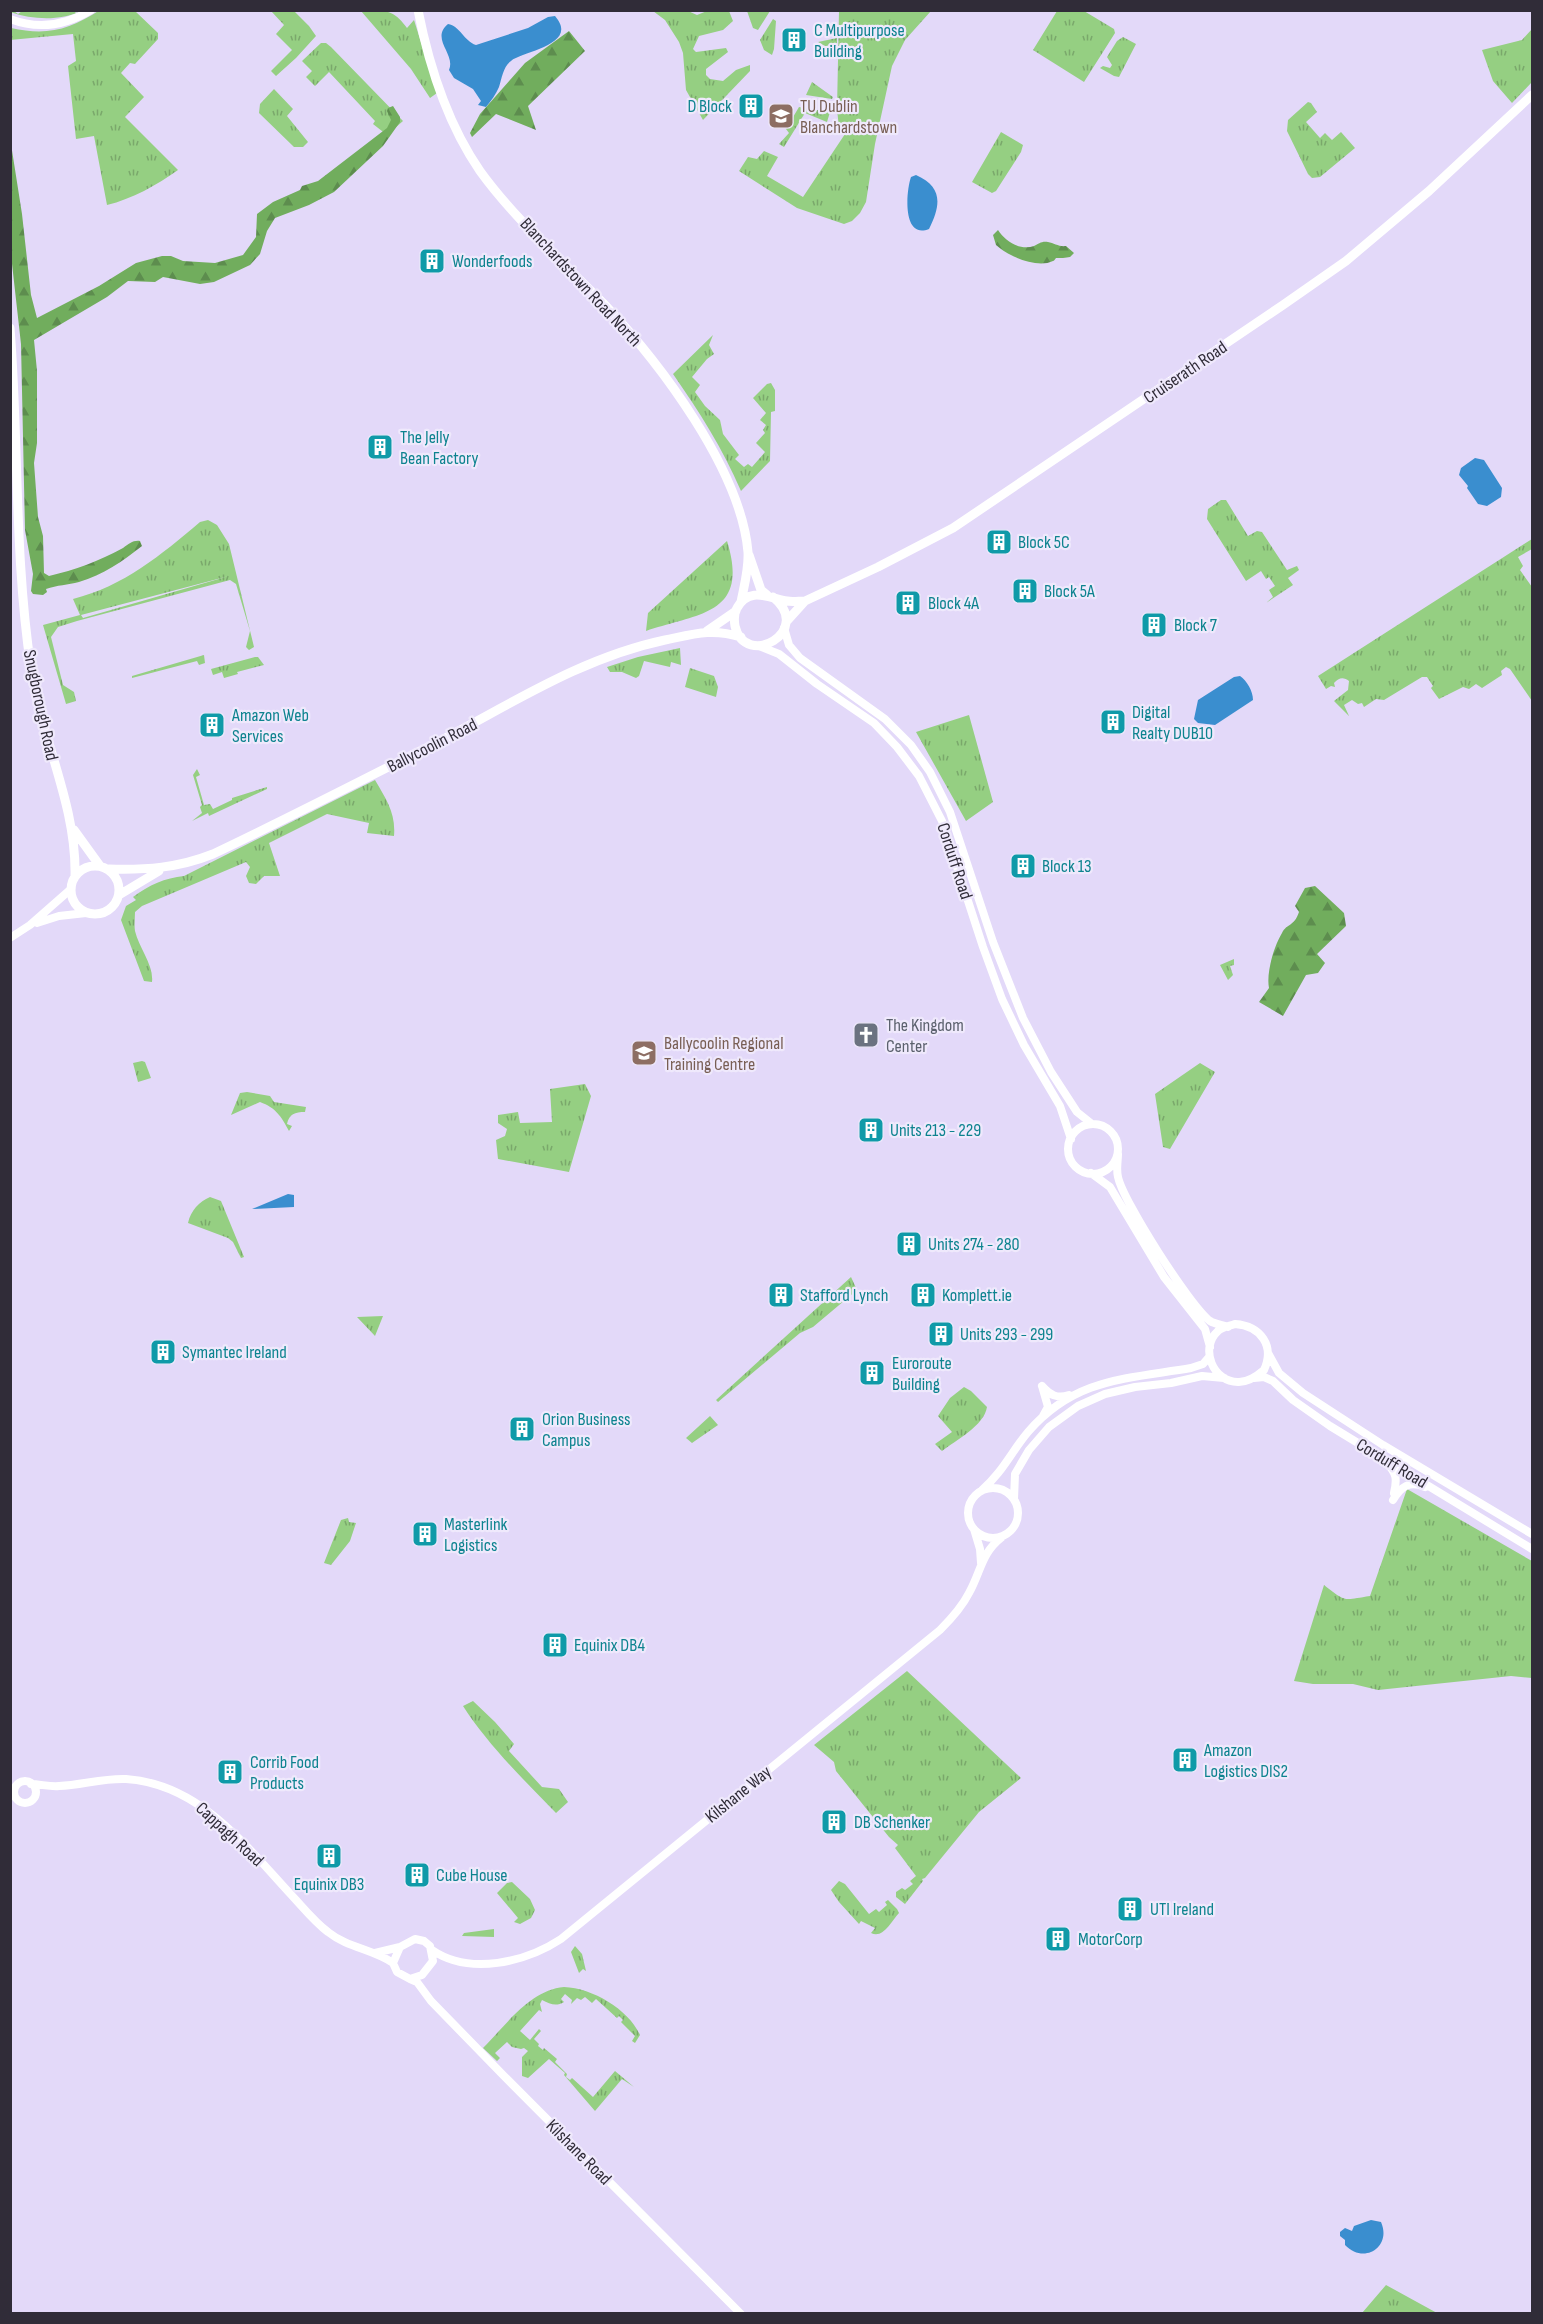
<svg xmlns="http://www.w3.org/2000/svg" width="1543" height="2324" viewBox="0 0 1543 2324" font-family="'Sofia Sans Condensed',sans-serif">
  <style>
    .grass { fill: url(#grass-tufts); fill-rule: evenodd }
    .forest { fill: url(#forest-firs) }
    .water { fill: #3a8ecf }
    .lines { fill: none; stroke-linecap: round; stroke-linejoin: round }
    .tertiary { stroke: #fff; stroke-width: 8 }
    .secondary { stroke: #fff; stroke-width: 9 }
    .labels { text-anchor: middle; stroke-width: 4.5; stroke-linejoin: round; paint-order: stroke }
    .culture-label { font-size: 18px; fill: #0d838f; stroke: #efe9fc; text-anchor: start }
    .education-label { font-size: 18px; fill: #785e54; stroke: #efe9fc; text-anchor: start }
    .street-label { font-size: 18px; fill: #302c38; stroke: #efe9fc }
    .worship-label { font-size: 18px; fill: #5b616d; stroke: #efe9fc; text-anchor: start }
  </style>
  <defs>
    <pattern id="grass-tufts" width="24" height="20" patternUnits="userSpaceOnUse" patternTransform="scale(1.5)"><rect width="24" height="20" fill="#95cf82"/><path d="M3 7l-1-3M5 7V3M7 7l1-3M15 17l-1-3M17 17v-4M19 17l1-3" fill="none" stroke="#7aa86b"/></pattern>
    <pattern id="forest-firs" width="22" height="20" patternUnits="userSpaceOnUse" patternTransform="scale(1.5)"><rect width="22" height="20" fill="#71ad5d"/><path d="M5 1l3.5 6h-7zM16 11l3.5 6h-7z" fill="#5d8d4e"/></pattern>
  </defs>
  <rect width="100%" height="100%" fill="#e3d9f9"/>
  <!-- grass -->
  <path class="grass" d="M73,10L76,13L82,11C59,21 34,20 10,12L14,11L18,14L22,11Z
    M100,10L135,11L158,33V39L135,64L130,63L121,73L144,97L125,117L178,170C157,185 132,199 107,205L94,136L76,139L68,66L76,61L73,34L10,40L11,28C47,36 69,30 100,10Z
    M271,11H294L309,26L316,36L296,58L276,76L271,71L292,50L276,34L284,25Z
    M361,11C384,11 392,7 407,28L414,20L437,93L430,98L411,69Z
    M653,11H688L697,15L707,11H729L733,21L723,30L699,36L693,49L696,52L726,48L728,52L706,69V75L710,79L723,81L736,70L750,65V71L703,120L686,90L683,53L679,42L665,20Z
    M747,11V10L770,11L758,30L753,28Z
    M839,11H931L905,40L892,66L875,144L866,202L860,213L852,221L844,224L797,208L739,171L748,157L757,159L764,151L778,157L767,176L803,197L845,134L839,128L837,109Z
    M1057,11H1084L1114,29L1115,33L1084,82L1033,50Z
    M773,19L776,21L774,49L772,55L764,50L760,40Z
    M1532,29V82L1512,103L1493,81L1482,50L1522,40Z
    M1123,37L1136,44L1119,77L1114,76L1100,68L1103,66L1110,68L1112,65L1107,57L1117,41Z
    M837,38V53L818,42Z
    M321,43H326L331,47L403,121L387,135L373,124L375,121L329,72L315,86L306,77L312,71L302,61Z
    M812,82L833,97L832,99L806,95Z
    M274,89L293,109L287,116L308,142L303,147H294L259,113L260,104Z
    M1308,102L1311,103L1317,112L1306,122L1320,138L1325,133L1332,140L1341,132L1355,148L1320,177L1312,178L1308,174L1287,131L1288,120Z
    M799,107L830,112L827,122L805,113L784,147L779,144L789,133L786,129Z
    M1001,132L1023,145L1021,152L996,191L992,193L972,182Z
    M713,335L709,345L714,354L707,359L692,377L700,385L695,392L705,406L720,420L723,434L739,455L735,459L744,467L748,464L752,467L765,452L756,443L765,433L763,430L766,425L760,420L766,413L753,398L767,384L771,383L775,390V411L771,412L770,461L741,491C722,447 700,413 673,374Z
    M1221,500H1226L1248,536L1257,531L1262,532L1287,570L1297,566L1299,570L1288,578L1293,585L1266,603L1273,597L1269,590L1275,586L1269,577L1266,579L1261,571L1246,581L1207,519L1208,509Z
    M208,520L217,525L229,544L254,647L249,650L246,647L250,631L236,584L230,580L77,621L58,627L51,637L63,685L74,692L76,701L66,704L43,625L80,615L73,599C124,586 161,555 200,522ZM229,576L83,618L81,615Z
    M1532,539V549L1518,557L1523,566L1520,570L1532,587V701L1510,669L1506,667L1501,671L1502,675L1482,688L1476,684L1469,689L1463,687L1439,699L1431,688L1433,686L1427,677H1422L1384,700L1376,699L1364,707L1362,703L1358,704L1352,700L1344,705L1349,716L1334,701L1348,690L1349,681C1344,677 1339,677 1334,683L1335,687L1331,686L1326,689L1318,676Z
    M727,541C750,615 699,613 646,631L648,613Z
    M680,648L681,665L671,662L670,667L644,661L639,676L636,678L622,672H610L607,667L638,657Z
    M204,655L205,663L199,665L197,661L132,678V676Z
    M255,657H258L264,665L237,672L238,674L224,678L222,672L213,675L211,669Z
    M690,668L714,676L718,687L716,697L685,687Z
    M969,715L993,802L966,821L916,732Z
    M197,769L200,775L196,777L204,805L210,804L213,809L232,800V798L267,787V789L209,816L208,813L192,821L202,813L200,807L202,805L193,775Z
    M375,780C386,799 396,813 394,836L367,833L369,823L327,814L269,843L280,876H264L256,884L249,883L246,876L250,867L246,862L142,906L135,912C135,918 134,925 135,931C139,948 154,965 152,982L144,981L121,920L126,906L136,900L133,897C149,885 165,878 184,876Z
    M1234,959V965L1230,966L1233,975L1228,980L1220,965Z
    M142,1061L145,1062L151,1078L138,1082L133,1063Z
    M1200,1063L1215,1072L1170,1149L1163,1147L1155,1094Z
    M585,1084L591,1096L569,1172L498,1159L496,1140L505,1136L507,1129L498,1123V1115L518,1112L520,1123L552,1122L550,1089Z
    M247,1092L270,1096L274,1102L306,1107L305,1112C295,1112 289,1114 287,1124L292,1126L289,1131C281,1116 276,1108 260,1102L231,1115L240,1093Z
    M210,1197L221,1201L244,1257L241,1258L233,1242L228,1238L188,1223C191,1210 199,1202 210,1197Z
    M851,1277L857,1290L813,1327L800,1333L718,1402L716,1400Z
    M383,1316L375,1336L357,1317Z
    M964,1387L971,1391L987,1407C984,1426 956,1440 942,1451L935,1444L952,1432L938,1416L950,1398Z
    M710,1416L718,1425L692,1443L686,1438Z
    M1407,1489L1532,1561V1678L1511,1676L1378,1690L1353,1684H1313L1294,1681L1324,1585C1347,1603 1343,1600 1370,1596Z
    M348,1518L349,1522L356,1523L350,1541L331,1565L324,1563L341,1520Z
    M907,1671L1021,1778L979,1812L925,1878L922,1879L923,1881L905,1904L896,1897V1892L902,1888L905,1890L913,1884L910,1881L916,1876L895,1848L898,1845L889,1837L836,1771L834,1762L814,1745Z
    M473,1701L495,1722L514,1744L509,1751L542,1787L559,1789L568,1802L556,1813C523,1779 489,1746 463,1706Z
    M839,1881L845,1884L869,1914L876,1909L879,1912L887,1905L885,1902L888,1900L897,1909L899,1913C891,1922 883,1939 871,1933L875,1928L861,1921L859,1924L839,1902L831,1890Z
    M512,1882L530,1899L535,1910L531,1918L520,1924L514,1922L518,1918L497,1893L507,1883Z
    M494,1929V1937L462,1936L464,1933Z
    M575,1946L582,1954L586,1971L583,1969L579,1973L571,1952Z
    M564,1987C593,1988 629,2010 640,2035L635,2043L632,2041L635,2036L621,2022L623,2020L619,2016L617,2018L596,1999L592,2003L585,1997L581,2000L577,1998L571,2004L572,2000L565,1994L561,1999L564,2002C556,2007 550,2004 542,2000L540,2004L542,2012L539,2010L520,2031L530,2040L539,2029L541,2031L534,2039L539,2044L538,2046L543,2050L544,2048L557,2059L555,2062L567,2074L566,2077L570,2080L572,2078L593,2097L615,2071L634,2087L622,2079L595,2111L564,2075L565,2073L549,2059L528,2078L522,2076V2057L528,2051L524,2048L521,2049L512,2047L507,2042L495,2053L500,2058L497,2061L483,2048C506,2025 530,1990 564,1987Z
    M1386,2285L1437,2313H1362Z"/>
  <!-- forest -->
  <path class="forest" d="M569,31L585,51L528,106L536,130L496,114L472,137L470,133L480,114L525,63Z
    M393,106L400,117V122L383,146L334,192L309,205L275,218L267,231L260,254L250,265L214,282L200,284L163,277L155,282L128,281L107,297L34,340L37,371V443L34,463L38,517L43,536L44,573L49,576C75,570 99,561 123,548C129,544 133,540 140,541L142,546C123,561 103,575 79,582C68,585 57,585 46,589L47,592L43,595L33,594L31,591L33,574L25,530L21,344L10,246L11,144L22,214L31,295L37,318L99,286L136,263L162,256H171L183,261L215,263L243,255L256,237L257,214L273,202L300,190L302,186L318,181L387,128L391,120L387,111L388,108Z
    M998,230C1005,241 1020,251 1034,246C1039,244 1041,241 1048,242C1054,243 1059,247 1066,246L1074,253L1070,257C1066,258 1060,258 1056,258C1055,259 1054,261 1053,261C1037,269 1008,256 996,245L993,235Z
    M1315,886L1344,913L1346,926L1317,954L1325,963L1318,973L1306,975L1283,1016L1259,1002L1269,988C1266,973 1274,946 1282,933C1287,923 1294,927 1299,912L1295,906L1305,888Z"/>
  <!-- water -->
  <path class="water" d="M555,16C580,45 523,51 511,61C503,67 502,78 499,87C496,94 491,101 486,107L478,105L481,101L473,89L454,78L449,70C456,54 430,39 448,24C460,26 464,41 476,45L528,28L548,17Z
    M916,175C943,187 941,205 929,229C902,240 906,191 911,177Z
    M1475,458L1484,460L1502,488L1501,497L1487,506L1478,504L1467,488L1468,486L1459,475L1461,468Z
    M1240,676C1247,681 1253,691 1253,700L1215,725L1198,723L1194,719L1198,700L1234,677Z
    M288,1194L294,1195V1207L252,1209Z
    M1371,2220L1381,2222C1392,2247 1364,2265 1345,2245V2240L1340,2236V2232L1345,2228L1352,2231L1354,2226Z"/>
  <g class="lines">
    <!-- tertiary -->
    <path class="tertiary" d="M10,19C39,30 65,26 91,10
      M784,628L789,645L800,658L885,719L911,745L930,772L950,812L993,942L1023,1018L1051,1072L1077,1112L1092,1124
      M759,646L779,654L817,684L874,723L897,747L919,776L942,821L983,947L1002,999L1024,1045L1060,1106L1071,1139
      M37,923L59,916L86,913
      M10,938L30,925L71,889
      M1068 1149a25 25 0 1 1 50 0a25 25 0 1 1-50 0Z
      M1118,1154C1118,1161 1116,1169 1118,1177C1123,1201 1190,1306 1210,1321C1215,1324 1222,1325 1228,1327
      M1091,1173L1110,1187L1164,1277L1205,1329L1210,1347
      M1235,1324C1261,1326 1275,1346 1264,1370C1257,1376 1249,1382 1239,1382C1213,1383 1199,1348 1218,1331C1222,1327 1230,1326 1235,1324Z
      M1268,1353L1279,1373L1303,1393L1383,1445L1532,1534
      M1254,1378L1264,1377L1273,1381L1293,1400L1330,1426L1532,1549
      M1042,1386C1050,1395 1057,1399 1069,1395
      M1042,1386L1048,1407L1043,1416
      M1387,1464C1397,1473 1397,1480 1394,1493
      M968 1513a25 25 0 1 1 50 0a25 25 0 1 1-50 0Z
      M982,1490C1002,1473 1012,1451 1028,1432C1075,1378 1126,1379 1191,1368L1203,1364L1209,1357
      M1014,1499L1015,1474L1029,1450L1049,1427L1078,1406L1105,1394L1135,1387L1171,1383L1202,1376L1224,1378
      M1393,1500C1401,1487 1409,1480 1425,1487
      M974,1529L980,1549L981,1563
      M14 1792a11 11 0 1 1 22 0a11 11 0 1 1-22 0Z
      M31,1784C40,1784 50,1787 59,1786C82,1785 103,1778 126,1779C202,1784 248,1849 296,1900C306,1911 316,1923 328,1932C348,1948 373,1949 393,1963
      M415,1939L424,1941L430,1946L433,1961L422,1975L410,1979L397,1972L393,1963L400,1947Z
      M432,1950C470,1976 526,1962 561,1939L940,1630C951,1619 962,1607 969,1593C981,1572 981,1553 1002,1537
      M375,1953L400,1947
      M410,1979L417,1982L431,2001L504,2076L741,2314"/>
    <!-- secondary -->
    <path class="secondary" d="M418,10C429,66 447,123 480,171C513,217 564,263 604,304C660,363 741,470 748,552C749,569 744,586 741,602
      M10,328C19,441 14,556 31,668C41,739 77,805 75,877
      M749,555L761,590L767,595
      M773,597C815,631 745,670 735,626C734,620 734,613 737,608C749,586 769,598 787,601C792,602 799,601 805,601
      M786,622L805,601L878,567L953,528L1283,305L1346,261L1429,191L1532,95
      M707,631L736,611
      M74,830L100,866
      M71 890a24 24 0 1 1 48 0a24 24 0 1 1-48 0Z
      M109,869C146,870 178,868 213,854C287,819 360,781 434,744C510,705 580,658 665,640C694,634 712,628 741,637
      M119,895L159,871"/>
  </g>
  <!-- icons -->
  <defs>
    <g id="building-square" transform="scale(1.35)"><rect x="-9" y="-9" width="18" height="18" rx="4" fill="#0f9aa8" stroke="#efe9fc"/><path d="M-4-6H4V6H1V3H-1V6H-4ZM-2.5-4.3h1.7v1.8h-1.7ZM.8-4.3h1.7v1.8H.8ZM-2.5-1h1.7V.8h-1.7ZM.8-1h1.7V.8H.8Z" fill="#fff"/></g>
    <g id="university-square" transform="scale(1.35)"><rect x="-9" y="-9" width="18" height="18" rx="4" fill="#8d6e63" stroke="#efe9fc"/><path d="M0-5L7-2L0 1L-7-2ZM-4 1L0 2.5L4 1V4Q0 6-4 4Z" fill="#fff"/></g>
    <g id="church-square" transform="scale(1.35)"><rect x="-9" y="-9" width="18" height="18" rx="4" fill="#6b7280" stroke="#efe9fc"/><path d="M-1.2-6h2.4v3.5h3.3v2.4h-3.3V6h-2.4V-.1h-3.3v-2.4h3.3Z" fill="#fff"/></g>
  </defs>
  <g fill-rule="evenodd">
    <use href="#building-square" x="794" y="40"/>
    <use href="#building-square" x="751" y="106"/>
    <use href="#university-square" x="781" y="116"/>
    <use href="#building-square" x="432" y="261"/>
    <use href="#building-square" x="380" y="447"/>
    <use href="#building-square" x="999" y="542"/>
    <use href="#building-square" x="1025" y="591"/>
    <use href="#building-square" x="908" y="603"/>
    <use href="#building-square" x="1154" y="625"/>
    <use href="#building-square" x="1113" y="722"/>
    <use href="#building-square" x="212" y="725"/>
    <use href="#building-square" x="1023" y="866"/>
    <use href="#church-square" x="866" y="1035"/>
    <use href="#university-square" x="644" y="1053"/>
    <use href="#building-square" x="871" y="1130"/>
    <use href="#building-square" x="909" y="1244"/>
    <use href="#building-square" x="781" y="1295"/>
    <use href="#building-square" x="923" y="1295"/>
    <use href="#building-square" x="941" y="1334"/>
    <use href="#building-square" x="163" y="1352"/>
    <use href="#building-square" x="872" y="1373"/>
    <use href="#building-square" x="522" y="1429"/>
    <use href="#building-square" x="425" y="1534"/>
    <use href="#building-square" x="555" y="1645"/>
    <use href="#building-square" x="1185" y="1760"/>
    <use href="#building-square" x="230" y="1772"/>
    <use href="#building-square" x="834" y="1822"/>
    <use href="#building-square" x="329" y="1856"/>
    <use href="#building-square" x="417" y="1875"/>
    <use href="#building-square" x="1130" y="1909"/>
    <use href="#building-square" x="1058" y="1939"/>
  </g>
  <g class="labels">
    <!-- culture labels -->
    <g class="culture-label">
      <text x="814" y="36">C Multipurpose<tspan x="814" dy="21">Building</tspan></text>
      <text x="732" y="112" text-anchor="end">D Block</text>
      <text x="452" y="267">Wonderfoods</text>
      <text x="400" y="443">The Jelly<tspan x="400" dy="21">Bean Factory</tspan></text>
      <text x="1018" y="548">Block 5C</text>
      <text x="1044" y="597">Block 5A</text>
      <text x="928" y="609">Block 4A</text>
      <text x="1174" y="631">Block 7</text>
      <text x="1132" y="718">Digital<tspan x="1132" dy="21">Realty DUB10</tspan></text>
      <text x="232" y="721">Amazon Web<tspan x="232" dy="21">Services</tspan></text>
      <text x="1042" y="872">Block 13</text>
      <text x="890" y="1136">Units 213 - 229</text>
      <text x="928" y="1250">Units 274 - 280</text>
      <text x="800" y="1301">Stafford Lynch</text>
      <text x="942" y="1301">Komplett.ie</text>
      <text x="960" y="1340">Units 293 - 299</text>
      <text x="182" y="1358">Symantec Ireland</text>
      <text x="892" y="1369">Euroroute<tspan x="892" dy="21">Building</tspan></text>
      <text x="542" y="1425">Orion Business<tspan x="542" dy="21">Campus</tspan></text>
      <text x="444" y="1530">Masterlink<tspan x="444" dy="21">Logistics</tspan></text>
      <text x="574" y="1651">Equinix DB4</text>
      <text x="1204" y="1756">Amazon<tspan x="1204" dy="21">Logistics DIS2</tspan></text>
      <text x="250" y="1768">Corrib Food<tspan x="250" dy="21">Products</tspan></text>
      <text x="854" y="1828">DB Schenker</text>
      <text x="436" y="1881">Cube House</text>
      <text x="329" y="1890" text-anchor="middle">Equinix DB3</text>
      <text x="1150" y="1915">UTI Ireland</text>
      <text x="1078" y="1945">MotorCorp</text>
    </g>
    <!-- education labels -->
    <g class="education-label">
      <text x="800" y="112">TU Dublin<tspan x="800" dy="21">Blanchardstown</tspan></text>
      <text x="664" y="1049">Ballycoolin Regional<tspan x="664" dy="21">Training Centre</tspan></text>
    </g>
    <!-- street labels -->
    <g class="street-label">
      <text transform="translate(581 282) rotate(47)" y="6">Blanchardstown Road North</text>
      <text transform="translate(1185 372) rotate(-34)" y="6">Cruiserath Road</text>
      <text transform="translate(41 705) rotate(78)" y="6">Snugborough Road</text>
      <text transform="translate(432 745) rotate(-27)" y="6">Ballycoolin Road</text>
      <text transform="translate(955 861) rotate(72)" y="6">Corduff Road</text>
      <text transform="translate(1392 1463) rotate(31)" y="6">Corduff Road</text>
      <text transform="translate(738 1794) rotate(-39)" y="6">Kilshane Way</text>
      <text transform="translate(230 1834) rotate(43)" y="6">Cappagh Road</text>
      <text transform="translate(579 2152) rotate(45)" y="6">Kilshane Road</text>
    </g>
    <!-- worship labels -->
    <g class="worship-label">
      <text x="886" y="1031">The Kingdom<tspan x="886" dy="21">Center</tspan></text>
    </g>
  </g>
  <!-- border -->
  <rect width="1543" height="2324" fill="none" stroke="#302c38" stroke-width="24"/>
</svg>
